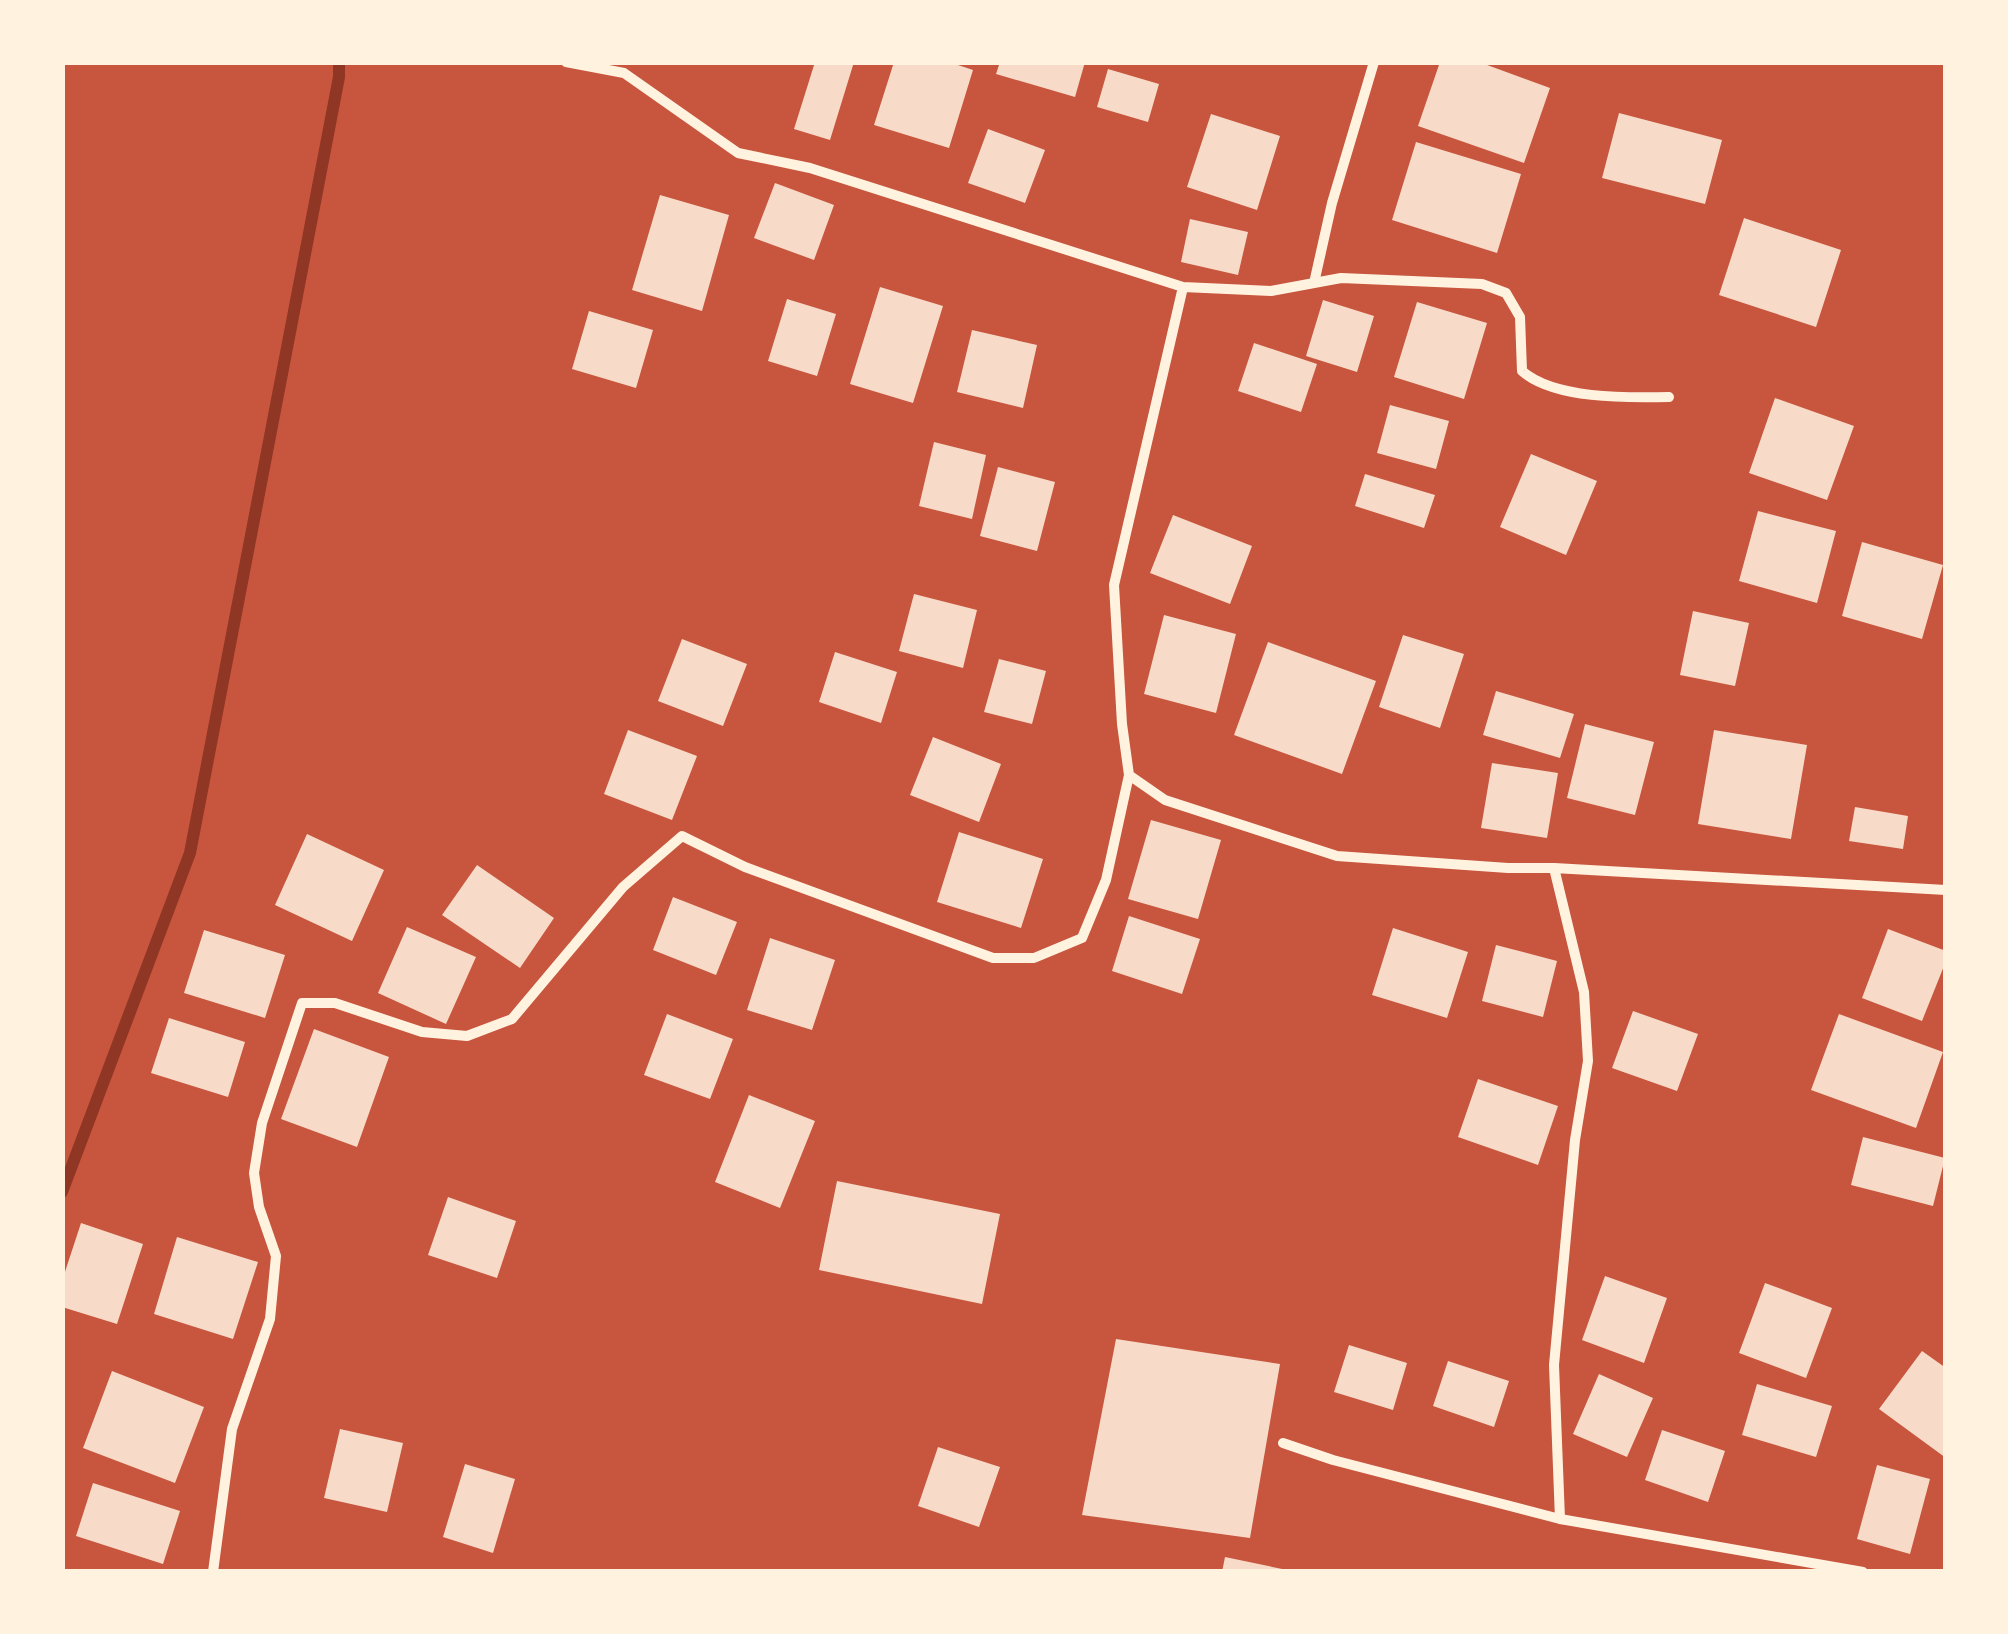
<svg xmlns="http://www.w3.org/2000/svg" width="2008" height="1634" viewBox="0 0 2008 1634" font-family="'Roboto Condensed',sans-serif">
  <style>
    .lines { fill: none; stroke-linecap: round; stroke-linejoin: round }
    .stream { stroke: #8f3625; stroke-width: 12 }
    .building { fill: #f7dbc8 }
    .minor { stroke: #fff3e0; stroke-width: 10 }
  </style>
  <rect width="100%" height="100%" fill="#c8553d"/>
  <g class="lines">
    <!-- stream -->
    <path class="stream" d="M62,1192L190,853L339,77V62"/>
  </g>
  <!-- building -->
  <path class="building" d="M815,62H854L830,140L794,129Z
    M894,62H949L973,70L949,148L874,125Z
    M1000,62H1085L1075,97L996,74Z
    M1440,62H1479L1550,88L1524,163L1418,126Z
    M1108,69L1159,84L1148,122L1097,107Z
    M1619,113L1722,140L1705,204L1602,178Z
    M1211,114L1280,136L1257,210L1187,187Z
    M988,129L1045,150L1025,203L968,183Z
    M1416,142L1521,174L1497,253L1392,220Z
    M775,183L834,205L814,260L754,238Z
    M660,195L729,215L702,311L632,290Z
    M1744,218L1841,250L1816,327L1719,295Z
    M1190,219L1248,232L1238,275L1181,262Z
    M880,287L943,306L913,403L850,384Z
    M787,299L836,314L817,376L768,361Z
    M1323,300L1374,316L1357,372L1306,356Z
    M1417,302L1487,323L1464,399L1394,377Z
    M589,311L653,330L636,388L572,369Z
    M972,330L1037,345L1023,408L957,392Z
    M1254,343L1317,364L1301,412L1238,391Z
    M1775,398L1854,426L1827,500L1749,473Z
    M1390,405L1449,421L1436,469L1377,453Z
    M934,442L986,455L972,519L919,506Z
    M1531,454L1597,481L1566,555L1500,527Z
    M998,467L1055,482L1037,551L980,536Z
    M1365,474L1435,495L1424,528L1355,506Z
    M1758,511L1836,531L1817,603L1739,581Z
    M1173,515L1252,546L1230,604L1150,573Z
    M1862,542L1943,565L1922,639L1842,616Z
    M914,594L977,610L963,668L899,651Z
    M1693,611L1749,623L1735,686L1680,675Z
    M1164,615L1236,634L1216,713L1144,694Z
    M1403,635L1464,654L1440,728L1379,707Z
    M682,639L747,664L723,726L658,701Z
    M1268,642L1376,681L1342,774L1234,735Z
    M835,652L897,672L881,723L819,702Z
    M999,659L1046,671L1032,724L984,712Z
    M1496,691L1574,714L1560,758L1483,735Z
    M1585,724L1654,742L1635,815L1567,798Z
    M628,730L697,756L672,820L604,794Z
    M1714,730L1807,745L1791,839L1698,824Z
    M933,737L1001,764L979,822L910,795Z
    M1492,763L1558,773L1547,838L1481,828Z
    M1855,807L1908,816L1903,849L1849,841Z
    M1151,820L1221,840L1198,919L1128,899Z
    M959,832L1043,859L1021,928L937,902Z
    M307,834L384,870L352,941L275,905Z
    M477,865L554,918L520,968L442,915Z
    M673,897L737,922L716,975L653,950Z
    M1129,916L1200,939L1182,994L1112,971Z
    M407,927L476,957L446,1024L378,993Z
    M1393,928L1468,952L1447,1018L1372,995Z
    M1888,929L1946,951V961L1922,1021L1862,998Z
    M204,930L285,955L265,1018L184,993Z
    M770,938L835,960L812,1030L747,1010Z
    M1496,945L1557,961L1543,1017L1482,1001Z
    M1633,1011L1698,1034L1677,1091L1612,1068Z
    M667,1014L733,1039L710,1099L644,1075Z
    M1839,1014L1943,1052L1916,1128L1811,1090Z
    M169,1018L245,1042L228,1097L151,1073Z
    M314,1029L389,1057L357,1147L281,1119Z
    M1478,1079L1558,1106L1538,1165L1458,1137Z
    M749,1095L815,1121L780,1208L715,1182Z
    M1863,1137L1945,1158L1933,1206L1851,1185Z
    M837,1181L1000,1214L982,1304L819,1270Z
    M448,1197L516,1221L497,1278L428,1255Z
    M81,1223L143,1244L117,1324L62,1307V1281Z
    M177,1237L258,1262L233,1339L154,1314Z
    M1605,1276L1667,1298L1644,1363L1582,1340Z
    M1765,1283L1832,1308L1806,1378L1739,1353Z
    M1116,1339L1280,1364L1250,1538L1082,1515Z
    M1349,1345L1407,1363L1393,1410L1334,1392Z
    M1922,1351L1946,1368V1458L1879,1409Z
    M1448,1361L1509,1381L1494,1427L1433,1406Z
    M112,1371L204,1407L175,1483L83,1448Z
    M1599,1374L1653,1398L1627,1457L1573,1434Z
    M1757,1384L1832,1406L1816,1457L1742,1435Z
    M340,1429L403,1443L387,1512L324,1498Z
    M1662,1430L1725,1451L1708,1502L1645,1480Z
    M938,1447L1000,1467L979,1527L918,1506Z
    M465,1464L515,1479L493,1553L443,1537Z
    M1877,1465L1930,1479L1910,1554L1857,1539Z
    M93,1483L180,1511L163,1564L76,1536Z
    M1225,1557L1287,1570L1286,1572H1222Z"/>
  <g class="lines">
    <!-- minor -->
    <path class="minor" d="M566,62L624,73L738,153L810,168L1183,287L1114,585L1122,724L1129,775L1165,800L1337,856L1508,868H1554L1584,992L1588,1061L1575,1140L1554,1365L1560,1519L1863,1572
      M1314,283L1332,203L1374,62
      M1183,287L1271,291L1341,278L1482,284L1506,293L1520,317L1522,371C1554,399 1626,398 1669,397
      M1554,868L1946,890
      M1283,1443L1333,1460L1560,1519
      M213,1572L232,1429L270,1319L276,1256L259,1207L254,1173L262,1123L302,1003H335L422,1032L467,1036L512,1019L623,887L682,836L745,867L993,958H1034L1082,938L1106,880L1129,775"/>
  </g>
  <!-- border -->
  <rect width="2008" height="1634" fill="none" stroke="#fff3e0" stroke-width="130"/>
</svg>
